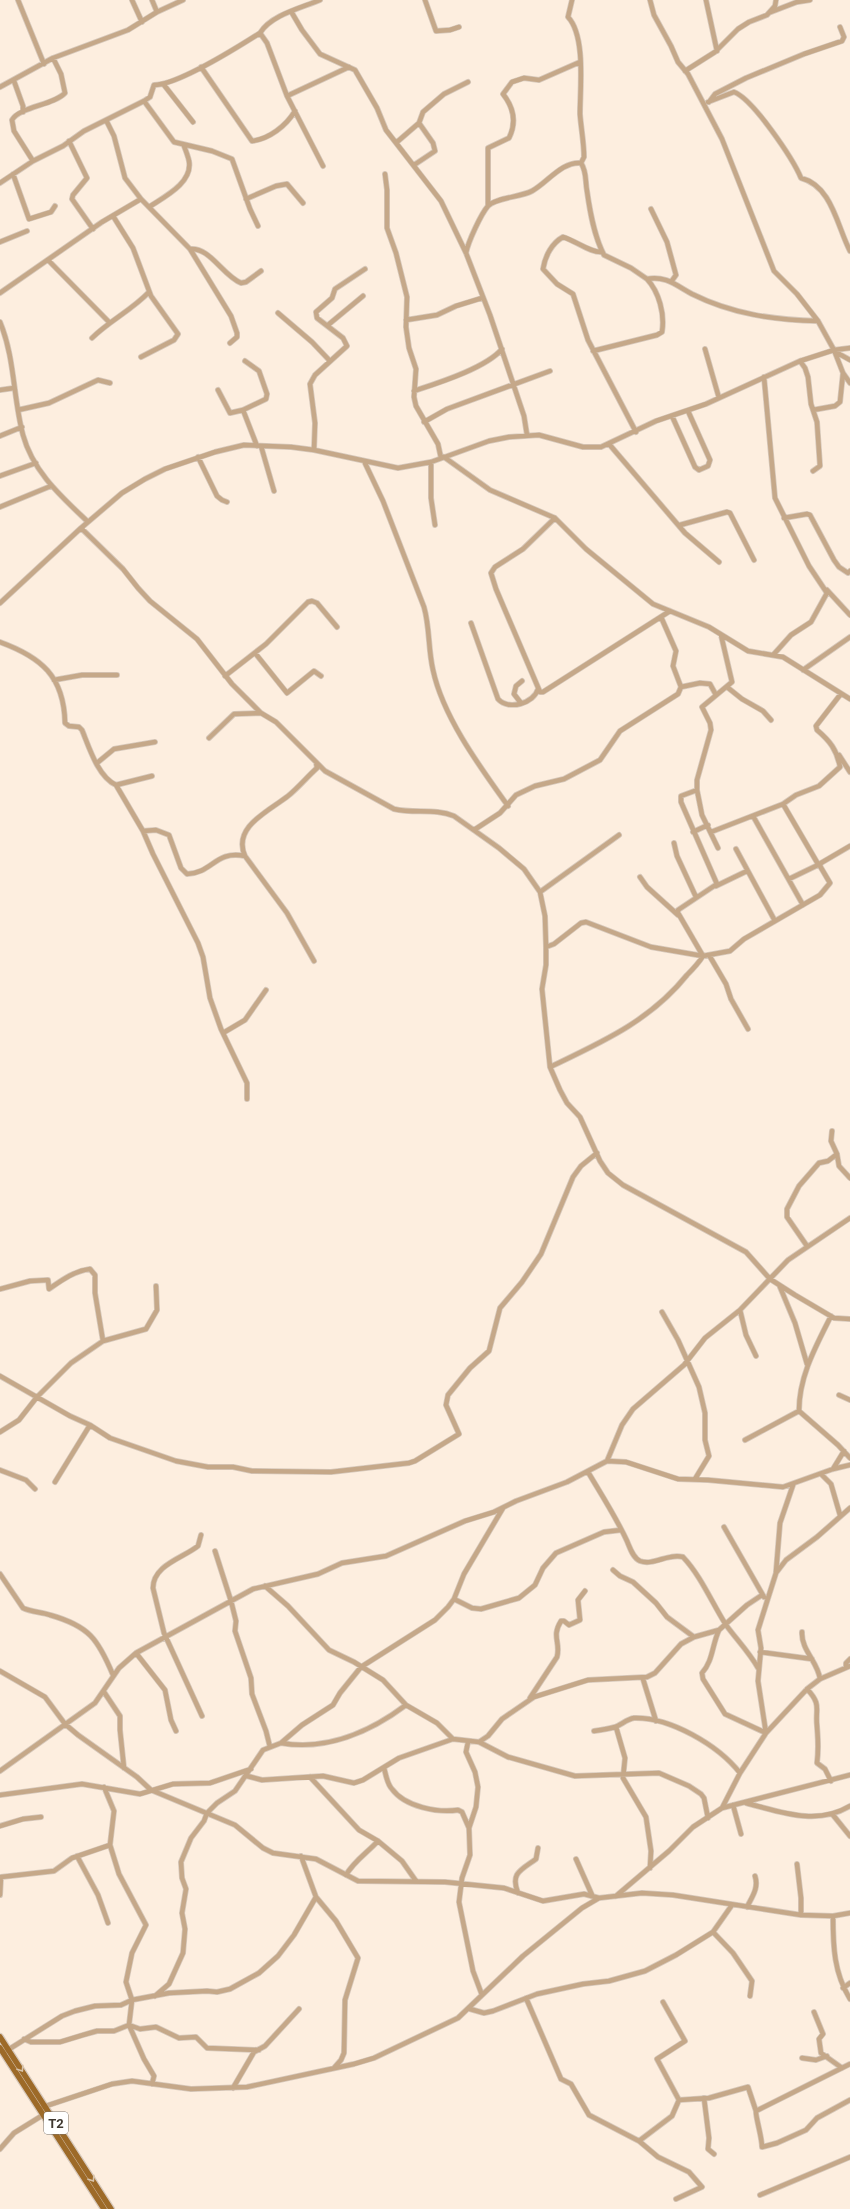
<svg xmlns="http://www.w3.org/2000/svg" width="850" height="2209" viewBox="0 0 850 2209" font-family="Roboto,sans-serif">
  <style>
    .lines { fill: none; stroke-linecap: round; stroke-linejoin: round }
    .minor-casing { stroke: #d7c9bc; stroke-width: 6 }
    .major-casing { stroke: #d7c9bc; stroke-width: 8 }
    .minor { stroke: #c5a889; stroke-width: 4.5 }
    .major { stroke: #9d6a28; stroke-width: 5.5 }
    .oneway { stroke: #d8c3a9 }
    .labels { text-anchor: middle; stroke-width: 3.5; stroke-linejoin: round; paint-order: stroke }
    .shield { fill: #fff; stroke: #78736d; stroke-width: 1 }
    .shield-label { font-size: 13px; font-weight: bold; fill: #3e372f }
  </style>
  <rect width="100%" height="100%" fill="#fdeedf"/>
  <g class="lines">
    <!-- minor casing -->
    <g class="minor-casing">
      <path id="minor" d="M18,0L44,64
        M132,0L142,22
        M152,0L157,12
        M425,0L436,31L450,30L459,27
        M572,0L568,17C586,36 580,89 580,114C581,128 584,143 584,157L581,163C587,172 585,181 587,191C590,212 594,236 604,255L631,268L647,279C665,275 677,286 692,294C732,314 774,320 818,321
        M650,0L654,15L671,46L678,62L688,74L722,139L774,271L797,294L818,321L834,350L843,373L850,383
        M706,0L717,51
        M771,12L797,2L810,0
        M292,13L302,30L320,54L355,70L377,108L386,130L441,201L466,253L490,315L524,416L527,435
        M260,33L267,43L287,96L323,166
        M201,67L252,141C269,139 286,126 295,111
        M685,71L715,52L738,29L749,22L767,15L775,6L776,0
        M14,81L23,106V112
        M164,85L193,122
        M0,87L53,58L128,30L157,12L183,0
        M287,96L349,67
        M144,101L174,142L212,151L232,159L250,209L258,226
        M708,102L734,92C753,99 793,159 801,178C832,186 837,226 850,251
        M709,102L715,94L746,78L804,54L842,41L844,37L840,27
        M106,120L114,136L125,178L141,199L190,249L231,316L237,333V337L230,343
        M69,141L87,178L73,195L72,199L93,229
        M397,142L419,123L423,112L444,94L468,82
        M33,161L14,131L12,120C19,107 54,105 65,93L61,74L53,58
        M414,165L435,151L433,143L419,123
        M13,174L29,219L51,212L55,206
        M385,174L387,190V228L396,253L407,297L406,327L409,348L416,369L414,397L416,406L438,444L441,458
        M0,183L33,161L63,146L84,131L144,101L150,97L154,85C177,85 238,47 260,33C271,15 301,8 320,0
        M246,199L276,186L287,184L303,203
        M488,206V148L509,138C517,122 514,108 503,94L512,82L524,78L539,80L580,62
        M149,207C164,197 193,183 189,161C188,156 186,151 184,146
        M651,209L667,242L676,275L671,282
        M113,216L133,248L151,296L178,334L174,340L141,357
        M0,242L27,231
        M190,249C210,247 223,276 241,283L246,282L261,271
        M602,252C591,253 576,241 563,237C552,243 545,256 543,269L557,284L573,294L588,340L636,432
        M466,253C468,242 481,214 488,206C495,198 521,197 532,191C547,183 562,161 581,163
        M48,260L109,322
        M0,293L102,222L141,199
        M278,313L312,342L330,361
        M406,320L437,315L456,306L482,298
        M0,322C15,358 13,398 23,435C33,472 62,497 88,522
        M328,325L363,296
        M92,338C109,321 132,310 149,292
        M705,349L719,398
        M593,351L657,335L662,332C665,314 659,292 647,279
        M834,351L850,360
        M800,361L805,368L808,377L811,404L817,422L820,466L813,471
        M764,377L775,498L809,566L827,593L811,622L791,635L774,654
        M0,390L14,388
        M218,390L230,413L243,410L266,399L267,394L259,371L245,361
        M414,391C438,383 486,368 502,349
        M18,410L49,403L98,380L110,383
        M243,410L257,446
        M813,410L835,406L840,402L843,373
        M672,416L695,467L699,470L708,466L710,460L688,411
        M424,422L447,409L550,371
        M0,436L22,427
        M609,444L685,533L719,562
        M261,446L274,491
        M314,450L315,423L310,384L315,375L347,346L343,338L317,318L316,312L332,298L335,289L365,269
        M198,457L217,496L222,500L227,502
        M444,457L490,490L555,518L586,549L653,604L709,627L748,651L783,657L850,699
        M364,461L383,501L424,607C430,628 428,649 433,670C443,717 480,767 508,806
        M431,462V498L435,525
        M0,476L36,463
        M0,507L51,486
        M555,518L523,549L495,567L491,573L496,589L540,692H543L670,611
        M784,518L807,514L810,515L834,560L839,567L848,573L850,571
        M680,525L727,512L730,513L754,560
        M81,528L123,569L138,588L150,601L197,639L232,684L261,713L276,722L325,771L394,809C414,814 435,808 454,816L499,848L524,869L540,892L545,916L546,947V965L542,989L550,1067L560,1090L567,1103L580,1117L600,1161L608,1173L623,1185L746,1252L770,1279L795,1295L834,1318L850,1319
        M827,590L850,615
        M0,603L81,528L122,493L145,479L165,469L215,452L244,445L291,447L314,450L398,468L431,462L489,441L509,437L539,435L583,447H601L656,421L706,404L800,361L834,350L850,348
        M471,623L498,699C509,711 534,703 538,689
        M0,642C41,657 64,676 65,723L69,726L79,727L82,730C89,747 98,777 116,785L143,831L153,854L198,943L203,957L210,998L221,1029L247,1083V1099
        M255,653L287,693L314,671L321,676
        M803,670L850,637
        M225,676L266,644L308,602L312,601L317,603L337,627
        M54,680L82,675H117
        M681,687L700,683L710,684L716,695
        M727,687L742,699L763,711L771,720
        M521,703L514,694L516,686L522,681
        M209,738L234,714L261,713
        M839,755L850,772
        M97,763L114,749L155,742
        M116,785L152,776
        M783,804L818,864
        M753,816L803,905
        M474,830L500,813L516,795L535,786L564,779L600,760L620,731L678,694L681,687L673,666L676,651L661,617
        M143,831L156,830L169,835L181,868L187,874C213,873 215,850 245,856
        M693,832L708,825
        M711,832L783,804L796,795L819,786L840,767C837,750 830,741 817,730L816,726L840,695
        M674,843L677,856L696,897
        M718,848L702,815L697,790V780L711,730L710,723L702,707L732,682L721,635
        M736,849L775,921
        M640,877L647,887L678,915
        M789,879L820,864
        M716,886L747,871
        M540,892L619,835
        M546,947L554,944L581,923L586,922L651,947L703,956L730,951L744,939L820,895L830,883L820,866L821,863L850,846
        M709,955L726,984L731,999L748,1029
        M314,961L287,913L245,856C232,827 269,811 288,796C298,788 307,777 317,768L316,762
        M223,1033L245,1020L266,990
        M550,1067C602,1042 650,1021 687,975C693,969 698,964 703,956L678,913V910L717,884L681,802V796L697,790
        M832,1131L831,1141L837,1154
        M807,1246L787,1217V1209L799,1186L819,1163L828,1161L837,1154L839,1166L850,1178
        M780,1287L795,1323L807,1364
        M0,1289L30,1281L48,1280L49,1289C62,1280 74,1271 90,1269L95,1275V1293L103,1341L71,1363L37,1397L19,1420L0,1432
        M740,1310L746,1335L756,1356
        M662,1312L678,1340L699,1387L705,1413V1440L709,1456L695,1479
        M831,1316C816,1346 799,1376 799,1411L838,1445L850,1458
        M103,1341L146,1329L157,1310L156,1286
        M0,1376L70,1416L90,1425L110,1438L176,1461L208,1467H233L252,1471L331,1472L409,1463L415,1461L459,1434L446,1405L448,1395L470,1368L489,1351L500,1308L522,1282L541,1254L573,1177L581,1166L597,1153
        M839,1395L850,1400
        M745,1440L799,1411
        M607,1461L626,1462L678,1479L708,1480L783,1487L833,1469L850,1465
        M833,1469L844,1451
        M0,1470L26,1480L35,1489
        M588,1472C601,1494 616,1517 627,1541C630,1548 633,1558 640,1561C654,1566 668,1553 683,1557C701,1576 712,1603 726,1625C737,1640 749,1652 758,1668
        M821,1474L831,1484L840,1515
        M55,1482L90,1425
        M724,1527L764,1597
        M201,1535L198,1546C183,1558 153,1565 153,1588L164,1633L202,1716
        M215,1551L231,1601L236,1621L235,1631L251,1678L252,1694L266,1731L270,1747
        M613,1570L620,1576L633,1582L656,1603L667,1617L694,1637
        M776,1572L780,1523L793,1485
        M0,1574L23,1608C31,1612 41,1612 50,1615C89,1626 98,1639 113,1675
        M265,1586L288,1606L329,1650L354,1662L383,1680L406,1705L437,1723L453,1739L479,1742L508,1757L575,1776L659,1773L689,1786L701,1794L704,1798L708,1818
        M454,1599L472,1608L481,1609L519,1598L535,1585L543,1568L556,1553L604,1532L621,1530
        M719,1630C712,1645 713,1661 702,1673L703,1679L725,1714L766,1733
        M802,1632C801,1650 818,1662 820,1679
        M760,1652L812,1659
        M136,1653L165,1690L171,1720L176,1731
        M846,1667V1663L850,1659
        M0,1671L45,1697L65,1724L78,1735L137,1777L151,1790L235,1825L263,1848L273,1853L316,1859L358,1881L445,1882L504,1888L543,1901L584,1894L599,1898
        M643,1679L656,1721
        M807,1689C822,1705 815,1708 817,1726C818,1741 819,1747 817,1763L825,1769L831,1781
        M104,1692L120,1716V1730L124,1768
        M530,1698L557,1657C561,1642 551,1637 561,1621H564L569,1625L580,1620L578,1600L585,1591
        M616,1727L625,1758L623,1778L646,1817L651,1851L650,1868
        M594,1731C601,1730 608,1729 615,1727C621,1725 627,1719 634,1718C670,1717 718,1745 740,1773
        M766,1733L758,1681L761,1648L758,1630L776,1573L786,1560L817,1537L850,1508
        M468,1742L466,1752L475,1772L478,1787L476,1807L469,1828L470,1855L462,1878L459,1902L473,1971L482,1995
        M479,1742L488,1736L502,1719L534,1697L588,1680L647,1677L655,1673L681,1644L694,1637L719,1630L747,1605L762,1595
        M281,1743C326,1751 370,1732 406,1705
        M384,1768C386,1775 387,1784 392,1789C405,1807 438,1813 458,1810L462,1812L469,1828
        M0,1771L95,1703L119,1668L136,1653L253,1589L318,1574L342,1563L386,1556L465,1521L494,1512L516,1501L567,1482L607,1461L622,1425L633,1409L684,1365L705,1338L740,1310L788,1260L850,1218
        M247,1776L262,1780L323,1776L354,1783L363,1780L399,1758L453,1739
        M310,1777L359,1830L378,1841L402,1861L416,1881
        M104,1787L114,1811L110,1845L119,1874L146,1925L132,1953L126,1982L132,2000L129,2025L144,2059L154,2076L152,2084
        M0,1795L82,1784L140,1794L173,1784L210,1783L251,1769
        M746,1803C781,1812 817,1826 850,1806
        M733,1805L741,1834
        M722,1808L850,1775
        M833,1815L850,1836
        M0,1826L23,1819L41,1817
        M77,1856L98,1895L108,1923
        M301,1856L316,1897L336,1921L358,1958L345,2000L344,2053L341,2060L334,2068
        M576,1859L592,1895
        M797,1864L801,1898V1915
        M346,1875C354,1861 367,1853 378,1841
        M518,1893C510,1873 521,1870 536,1859L538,1848
        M0,1895L1,1877L54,1871L72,1858L110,1845
        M616,1896L669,1851L693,1827L722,1808L740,1773L766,1733L807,1689L820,1679L850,1666
        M747,1907C752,1897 759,1888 755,1876
        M833,1916C833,1947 834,1973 850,1999
        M713,1932L733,1953L752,1981L750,1996
        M843,1988L850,1983
        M155,1996L169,1984L183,1953L185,1929L182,1913L186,1889L182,1878L181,1862L191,1838L204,1821L207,1813L217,1803L235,1791L263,1750L281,1743L302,1725L333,1705L340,1693L361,1667L435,1620L448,1607L454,1599L464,1574L503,1508
        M526,1998L561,2079L571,2084L589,2115L639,2141L658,2157L689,2172L702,2187L676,2199
        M663,2002L685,2041L657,2059L679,2100
        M470,2009L484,2013L493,2011L537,1994L583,1984L609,1981L645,1971L676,1955L713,1932L732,1905
        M814,2012L823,2034L819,2039L821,2053L842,2068
        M24,2039L31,2042H60L83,2035L97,2031H114L129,2025L140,2029L156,2027L179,2038L196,2037L207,2048L259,2050
        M3,2053L62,2016L75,2011L95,2006L121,2005L132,2000L169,1993L207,1991L217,1992L230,1989L259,1973L278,1956L294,1935L316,1897
        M802,2058L816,2060L827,2056
        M850,2064L756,2111C755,2115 762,2137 762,2147L777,2143L806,2130L817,2118L850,2100
        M233,2088L254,2052L265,2046L299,2009
        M704,2098L709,2138L708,2149L714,2154
        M43,2107L112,2084L132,2081L191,2089L247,2087L354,2064L374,2058L458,2018L523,1956L582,1908L599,1898L642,1893L673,1895L801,1915L833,1916L850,1913
        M639,2141L672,2116L679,2100L709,2098L748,2087L756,2111
        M0,2149L14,2133L43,2115
        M760,2195L850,2157"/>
    </g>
    <!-- major casing -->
    <g class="major-casing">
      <path id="major" d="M0,2037L111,2209
        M0,2048L104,2209"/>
    </g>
    <!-- minor -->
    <use href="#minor" class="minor"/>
    <!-- major -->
    <use href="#major" class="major"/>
  </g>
  <!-- one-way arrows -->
  <defs><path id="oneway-chevron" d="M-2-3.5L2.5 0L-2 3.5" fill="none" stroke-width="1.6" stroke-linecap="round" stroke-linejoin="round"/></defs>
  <g class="oneway">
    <use href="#oneway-chevron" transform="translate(21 2069) rotate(57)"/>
    <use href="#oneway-chevron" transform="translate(92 2179) rotate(57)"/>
  </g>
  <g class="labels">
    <!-- shield labels -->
    <rect class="shield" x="44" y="2112" width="24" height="22" rx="3"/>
    <g class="shield-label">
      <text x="56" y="2128">T2</text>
    </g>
  </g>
</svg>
